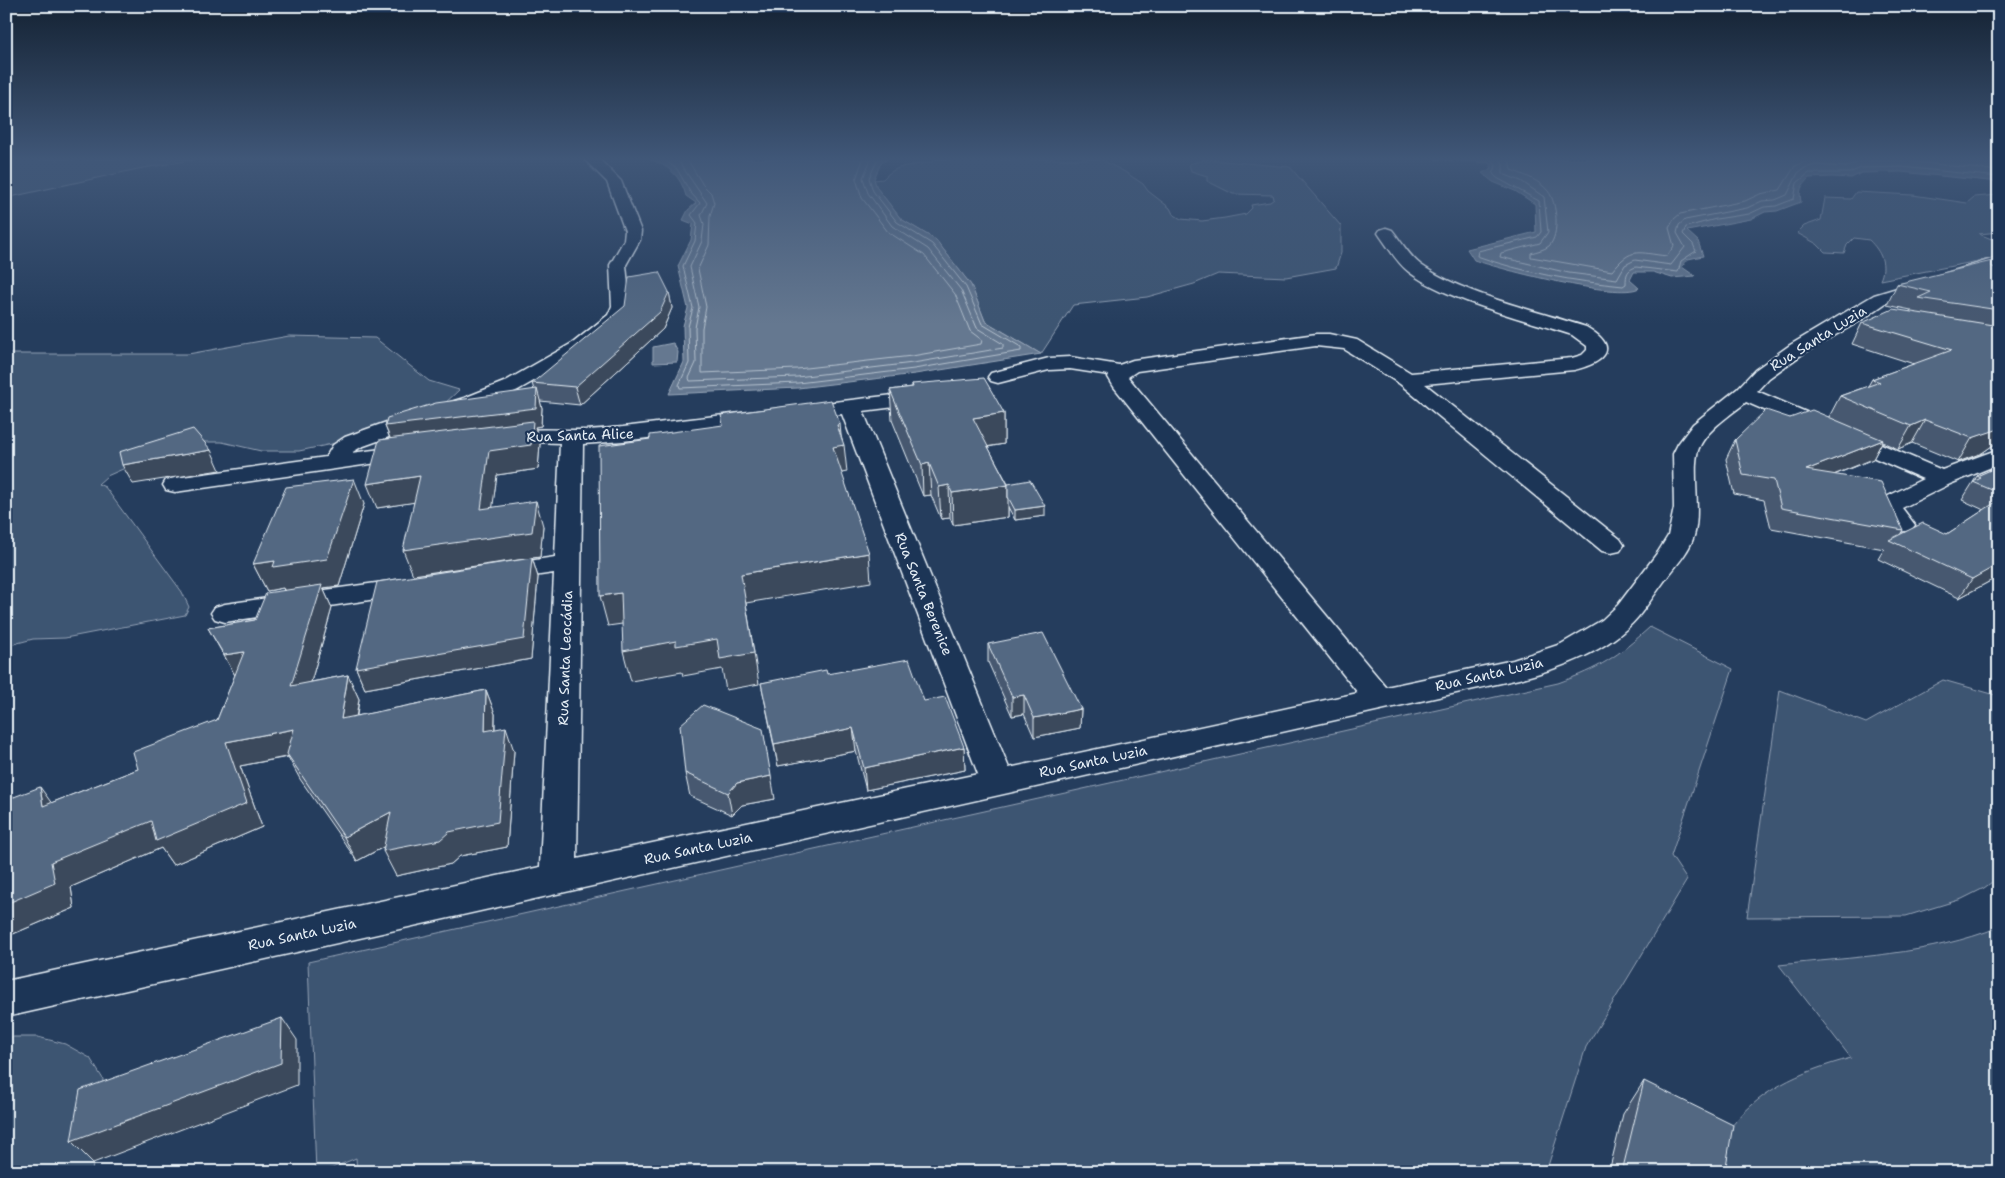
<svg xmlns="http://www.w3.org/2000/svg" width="2005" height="1178" viewBox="0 0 2005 1178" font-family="'Shantell Sans',sans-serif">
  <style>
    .green { fill: #3e5472; stroke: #93a2b5 }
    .water { fill: #657890; stroke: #99a8ba }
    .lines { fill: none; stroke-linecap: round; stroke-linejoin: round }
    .shore { stroke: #b4c1ce; stroke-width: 1 }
    .minor-casing { stroke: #e8f1f8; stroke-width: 3 }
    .minor { fill: #1d3557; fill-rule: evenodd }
    .wall { fill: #475970; stroke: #e8f1f8 }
    .shaded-wall { fill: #3a485b; stroke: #e8f1f8 }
    .building { fill: #536782; stroke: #e8f1f8 }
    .labels { text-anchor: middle; stroke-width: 4.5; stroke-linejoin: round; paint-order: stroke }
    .street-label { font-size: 14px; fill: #e8f1f8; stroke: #1d3557 }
  </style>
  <rect width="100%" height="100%" fill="#253d5d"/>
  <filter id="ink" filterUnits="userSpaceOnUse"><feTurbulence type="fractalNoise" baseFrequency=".02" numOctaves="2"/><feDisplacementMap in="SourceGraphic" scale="10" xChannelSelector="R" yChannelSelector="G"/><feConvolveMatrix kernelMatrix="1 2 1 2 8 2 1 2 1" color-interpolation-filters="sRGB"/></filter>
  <g filter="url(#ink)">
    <!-- green -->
    <path class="green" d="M6,159H197L138,169L6,198Z
      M938,159H1100L1125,172L1143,184L1148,191L1170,208L1173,214L1181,219L1202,221L1225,218L1246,214L1252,208L1251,205L1270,202L1274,199L1273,195L1233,194L1207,181V176L1191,171L1189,164L1203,160H1212L1290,167L1341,226V253L1336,268L1286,277L1218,274L1194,284L1147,297L1073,305L1041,354L985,321L971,285L936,240L901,219L877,188L874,180L883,179C900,160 916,169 938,159Z
      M1856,192L1913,195L1967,203L1974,197L1999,195V232L1979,234L1999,242V257L1880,280C1887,264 1881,252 1869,240L1854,238L1847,245L1844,253L1825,252L1817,244L1797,233L1804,226L1821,220L1825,198L1851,199Z
      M289,336L375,338L429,381L459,390L442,406L346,441L299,451H261L222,442H201L132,465L107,476L98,484L105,487L182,592L189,607L185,615L65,638L33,639L6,646V354H188Z
      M1650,627L1733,669L1671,856L1687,880L1586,1047L1546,1172H357L356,1158L323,1172H316L308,962L1558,683C1600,668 1617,657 1650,627Z
      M1943,680L1999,696V877L1984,888L1962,899L1906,916L1747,917L1780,690L1866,723Z
      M1999,927V1172H1705C1709,1155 1715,1148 1725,1135C1757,1090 1799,1072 1851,1058L1779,965C1852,957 1930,955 1999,927Z
      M6,1037H38L65,1044L90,1058L103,1079L92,1172H6Z"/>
    <!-- water -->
    <path class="water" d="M649,159H888L881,163L874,179L877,188L901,219L936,240L971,285L985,321L1041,354L915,374L798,388L669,394L684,362L683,326L688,308L678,266L691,240L693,224L683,220L688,210L696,203L686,196C681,176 668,165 649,159Z
      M1435,159H1999V182L1901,172L1862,173L1851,178L1832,177L1809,178C1801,186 1799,190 1801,202L1777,211L1765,212L1751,219L1687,231L1698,241L1703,256L1688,259L1682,267L1695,276L1672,278L1653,272H1634L1630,280L1639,288C1618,300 1500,269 1474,260L1467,249L1536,232L1535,204L1515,191L1493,182L1482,173L1492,168L1489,163Z
      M673,343L678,352L677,362L653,363V347Z"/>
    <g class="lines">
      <!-- shore -->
      <path class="shore" d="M663,159L677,169L690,192L700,203L691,215L697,223L695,241L683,266L693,308L688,327L689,363L679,385L680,388L798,383L914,369L1021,351V347L982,324L966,287L932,244L897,222L873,191L869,178L878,159
        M677,159L707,203L701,215L704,224L702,241L690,267L699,307L695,328L696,363L689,378L690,381L797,377L913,363L1003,348V344L977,328L961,290L928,249L892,226L868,193L863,178L871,159
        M687,159L703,185L711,193L714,203L710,216L709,245L698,269L706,307L702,328V373L797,369L912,356L981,344L982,340L970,331L955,294L924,255L888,232L862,198L856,179L863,159
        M1492,159L1496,166L1493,174L1497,178L1539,201L1541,232L1537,237L1478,251L1477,256C1524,273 1573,281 1623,286L1626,284C1626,274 1627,270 1636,267L1678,272L1681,261L1696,251L1693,244L1683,234L1686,227L1716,219L1749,214L1764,207L1776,206L1794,199L1797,183L1809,173H1849L1861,168L1902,167L1999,177
        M1500,159L1503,164V174L1521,181L1544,197L1548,232L1540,243L1501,253L1500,257L1569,273L1617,279L1625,265L1635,260L1671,265L1685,247L1677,233L1679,225L1685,220L1747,208L1762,201L1775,200L1787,195L1798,173L1805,168L1815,165L1847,167L1861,161L1896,160L1999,171
        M1509,159L1511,170C1524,175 1539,180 1548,191C1557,202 1560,235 1549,246C1544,250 1537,251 1531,253V257L1612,271C1632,246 1638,253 1667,256L1674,246L1669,228L1674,219L1680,214L1745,201L1760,194L1780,190L1795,166L1811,159"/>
      <!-- minor casing -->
      <g class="minor-casing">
        <path id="minor" d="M584,159H599L621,181L641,231L640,240L626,265L630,306L625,318L588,350L518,390L480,408L411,429L361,447L351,453L411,445L419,447L423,452L419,457L175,492L166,490L163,485L166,480L175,478L326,457L333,445L345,437L395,419L464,398L504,382L574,342L608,315L612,306L610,265L624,240L625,231L607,182Z
          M1386,228L1392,230C1401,241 1409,256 1421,265C1462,294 1537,311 1586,327C1621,347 1606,362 1574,370L1425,384L1620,539L1624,545L1620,551L1611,553L1602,551L1400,384L1344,349L1316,346L1137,371L1128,377L1386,687L1513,660L1561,644L1602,620L1618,605L1658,552L1668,536L1674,508L1673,454L1678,444L1693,424L1737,389L1755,370L1790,345L1874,295L1999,257V268L1886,303L1860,321L1804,353L1769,378L1757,391L1942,470L1999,449V464L1950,484L1902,508L1915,525L1911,530C1894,535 1879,523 1877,505L1880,500L1923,479L1746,402C1731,415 1709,428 1700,446C1690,463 1702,510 1694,536C1689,552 1675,567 1665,580C1656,592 1648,605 1638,617C1609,651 1561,668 1519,679L6,1017V981L540,867L554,573L499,581L489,579L486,573L489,567L555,557L560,443L533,442L500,447L492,445L489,440L492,435C525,427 548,430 580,430C595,430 609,428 623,427L927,391L935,392L938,397L935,402L863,411L1009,768L1358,693L1114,387L1108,377L1109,375L1070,369L1049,370L998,383L991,381L988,377L991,373L1049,358L1070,357L1119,365L1133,360L1316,334H1329L1357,340L1411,373L1572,358L1582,355L1587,350V346L1572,335C1524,319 1448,301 1409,272C1397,263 1389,248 1380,236L1378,233L1380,230ZM842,414L978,774L577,859L583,444L623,441Z
          M412,578L422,580L426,586L422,592L225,622L215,619L211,613L215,607L225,604Z"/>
      </g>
      <!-- minor -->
      <use href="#minor" class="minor"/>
    </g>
    <!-- wall -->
    <path class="wall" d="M1992,267L1999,268V441L1982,453L1958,462L1912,443L1898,449L1882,442L1873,459L1834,475L1903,530L1900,535L1947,534L1984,510L1962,500L1977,476L1989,471L1991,467L1999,464V574L1996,578L1959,598L1878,559L1884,549L1771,528L1764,500L1734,494L1726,459L1735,440L1790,418L1829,417L1840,396L1868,386L1872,379L1914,364L1852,344L1862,323L1911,311V310L1887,305L1897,284Z
      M669,292L672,308L663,329L580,405L540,401L542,408L541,426L535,427L540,444L538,469L497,475L492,507L543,526L540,557L532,558L538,577L531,659L365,689L356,668L509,562L413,575L414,502L377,508L390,439L385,426L534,390L532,383Z
      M912,384L1004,413V444L988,447L1008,484L1045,516L1015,520L1008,507V517L953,525L950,518L941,519L931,495L923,496L892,420L890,390L912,387Z
      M364,504L339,586L323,588L332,608L311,682L348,675L359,699L357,716L486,690L495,714V729L514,751L507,847L460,856L451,864L396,876L384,847L357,861L300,779L288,757L240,766L262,827L173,865L161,848L71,887L74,908L6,937V800L51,803L138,769L217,720L235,675L208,628L255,620L284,591L283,588L267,591L253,564Z
      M988,644L1081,709L1080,728L1034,737L1024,714L1012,716L988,662Z
      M827,674L924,701L964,747L965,770L866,790L856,751L778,766L761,683Z
      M685,773L775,799L742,805L732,815L690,796Z
      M1644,1081L1725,1172H1609L1623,1114Z"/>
    <!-- shaded-wall -->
    <path class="shaded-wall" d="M669,292L672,308L663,329L580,405L575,387Z
      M537,389L542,408L541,426L535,427L540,444L538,469L497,475L489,534L481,509L393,445L385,426Z
      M1004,413V444L973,449V418Z
      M1925,420L1912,443L1898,449L1911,426Z
      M840,424L842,446L844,445L847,472L836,474L833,447L837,425Z
      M1999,428V441L1982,453L1958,462L1972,438Z
      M1883,440L1873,459L1796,490L1806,470Z
      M211,450L220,470L133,484L122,465Z
      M929,463L931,495L923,496L922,465Z
      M420,476L429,500L377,508L367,484Z
      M354,479L364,504L339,586L323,588L332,608L303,710L291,686L286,593L283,588L267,591L253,564L275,561Z
      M949,485L950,518L941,519L939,487Z
      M1008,485V517L953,525L952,493Z
      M536,501L543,526L540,557L532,558L538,577L531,659L365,689L356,668L532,558L413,575L403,550Z
      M1045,506V516L1015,520V510Z
      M869,553L871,582L746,603L759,684L726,690L722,669L683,676L682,672L631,681L623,651L741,574Z
      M1999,562V574L1996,578L1959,598L1972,579Z
      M621,593L629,623L608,626L600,596Z
      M244,652L237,679L224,655Z
      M348,675L359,699L352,743L341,719Z
      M486,690L495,714L494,755L485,731Z
      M1024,695V714L1012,716V697Z
      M1081,709L1080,728L1034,737V718Z
      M506,727L514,751L507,847L460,856L451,864L396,876L383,851Z
      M853,728L856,751L778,766L774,744Z
      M294,729L306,753L240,766L262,827L173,865L161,848L71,887L74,908L6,937V904L51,862L226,742Z
      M964,747L965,770L866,790L864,768Z
      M771,776L775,799L742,805L732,815L728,793L737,783Z
      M40,787L58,812L43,806Z
      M391,812L402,837L357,861L344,837Z
      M282,1018L297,1040V1085L93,1163L71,1141Z"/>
    <!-- building -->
    <path class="building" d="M1992,261V267L1999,268V310L1918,298L1931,292L1897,284Z
      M659,272L669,292L660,312L575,387L532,383L625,306L629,277Z
      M1893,309L1999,326V428L1996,430L1972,438L1925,420L1911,426L1840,396L1880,382L1872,379L1952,350L1862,323Z
      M984,378L1004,413L973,418L1008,485L952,493L949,485L939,487L929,463L922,465L890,390L913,387L912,384Z
      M537,389L536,408L385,426L387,418L436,403Z
      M831,400L840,424L837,425L844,445L833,447L869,553L741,574L754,653L720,659L717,639L676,646V641L623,651L621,593L600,596L599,446L650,439V435L723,425L721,415Z
      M1766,410L1790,418L1812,410L1883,440L1806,470L1881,482L1903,530L1781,508L1774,480L1743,475L1735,440Z
      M533,421L531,445L489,451L481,509L536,501L532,532L403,550L420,476L367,484L379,440Z
      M193,429L211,450L122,465L119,452Z
      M1999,464V493L1973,482L1981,478L1977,476L1995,468L1991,467Z
      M354,479L327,559L273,567L275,561L253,564L286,487Z
      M1030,480L1045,506L1015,510L1008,497V484Z
      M1999,500V564L1972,579L1889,540L1923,523L1947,534Z
      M532,558L524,639L356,668L377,582Z
      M322,585L291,686L348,675L341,719L486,690L485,731L506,727L498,822L449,832L440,840L383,851L391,812L344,837L287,754L294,729L226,742L247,803L156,841L151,821L51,862L55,883L6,904V800L40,787L43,806L138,769L133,752L217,720L244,652L224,655L208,628L255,620L266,593Z
      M1043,633L1081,709L1034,718L1024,695L1012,697L988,644Z
      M909,659L924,701L945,697L964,747L864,768L853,728L774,744L761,683L826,670L827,674Z
      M703,705L763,729L771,776L737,783L728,793L685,773L680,725Z
      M282,1018L281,1063L71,1141L80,1090Z
      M1644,1081L1733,1125L1725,1172H1622Z"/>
  </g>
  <!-- sky -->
  <linearGradient id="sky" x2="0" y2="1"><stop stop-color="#142233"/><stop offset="0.49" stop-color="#405778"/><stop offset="1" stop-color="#405778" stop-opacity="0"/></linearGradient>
  <rect width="2005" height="324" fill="url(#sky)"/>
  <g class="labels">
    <!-- street labels -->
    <g class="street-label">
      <text transform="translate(1818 338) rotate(-32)" y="5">Rua Santa Luzia</text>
      <text transform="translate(580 435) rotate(-2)" y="5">Rua Santa Alice</text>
      <text transform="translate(924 594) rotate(68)" y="5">Rua Santa Berenice</text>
      <text transform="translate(565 658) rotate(-88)" y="5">Rua Santa Leocádia</text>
      <text transform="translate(1489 674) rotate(-13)" y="5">Rua Santa Luzia</text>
      <text transform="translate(1093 761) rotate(-12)" y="5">Rua Santa Luzia</text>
      <text transform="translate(698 848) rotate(-12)" y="5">Rua Santa Luzia</text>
      <text transform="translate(302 934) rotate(-12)" y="5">Rua Santa Luzia</text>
    </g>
  </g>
  <!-- margin -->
  <rect width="2005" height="1178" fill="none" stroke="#1d3557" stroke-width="25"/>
  <rect x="12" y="12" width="1980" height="1153" fill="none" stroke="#e8f1f8" stroke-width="2" filter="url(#ink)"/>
</svg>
